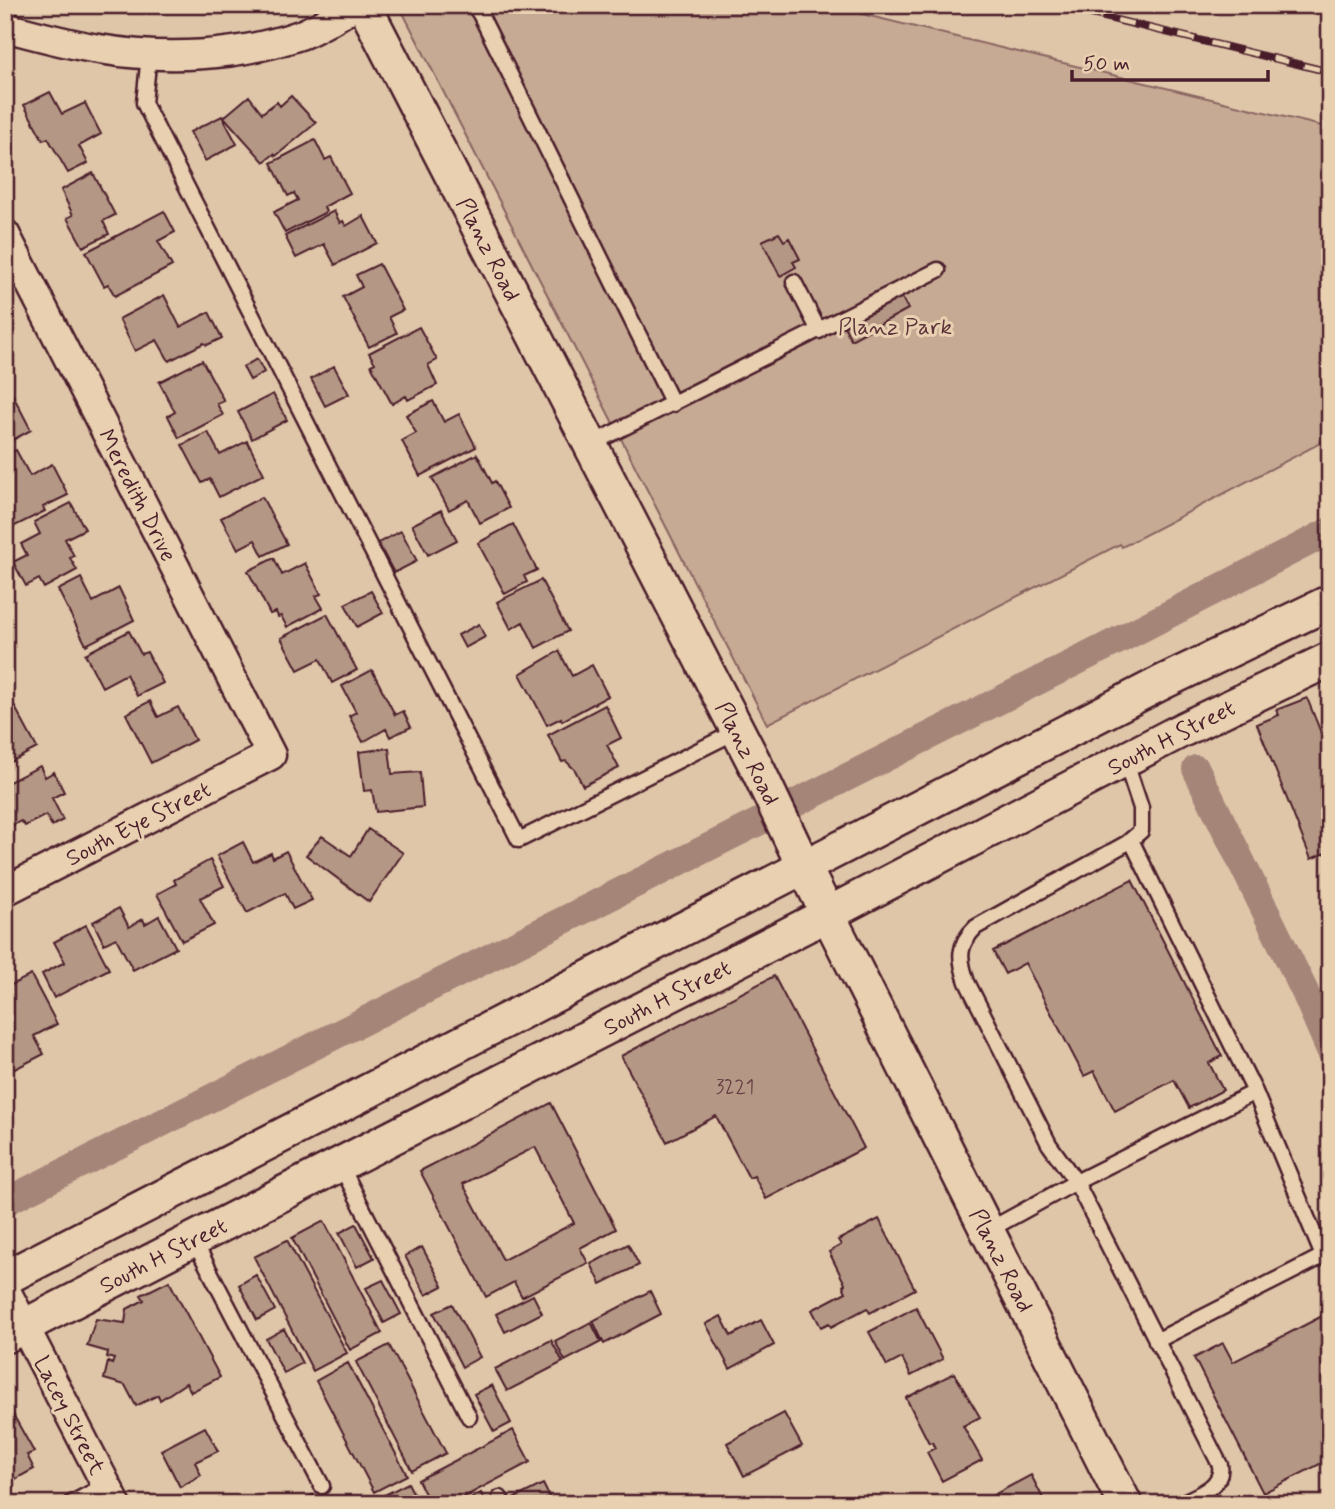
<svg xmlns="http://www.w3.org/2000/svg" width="1335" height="1509" viewBox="0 0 1335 1509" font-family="Mynerve,sans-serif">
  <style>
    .green { fill: #c7aa94; stroke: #886460; stroke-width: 2 }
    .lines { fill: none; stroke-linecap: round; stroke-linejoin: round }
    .canal { stroke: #a68579; stroke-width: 28 }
    .building { fill: #b59785; stroke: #4a1f2b; stroke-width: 2; fill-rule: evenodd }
    .service-casing { stroke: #4a1f2b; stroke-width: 19 }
    .minor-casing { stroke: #4a1f2b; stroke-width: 33 }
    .tertiary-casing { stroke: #4a1f2b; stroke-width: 38 }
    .service { stroke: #e9d0b1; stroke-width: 14 }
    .minor { stroke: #e9d0b1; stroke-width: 28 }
    .tertiary { stroke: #e9d0b1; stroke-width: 33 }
    .rail-casing { stroke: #4a1f2b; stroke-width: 8 }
    .rail { stroke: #e9d0b1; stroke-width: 5; stroke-dasharray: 16; stroke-linecap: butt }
    .labels { text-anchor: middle; stroke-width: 6; stroke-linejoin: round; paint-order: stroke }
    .number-label { font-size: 19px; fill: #653d42 }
    .street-label { font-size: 23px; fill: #4a1f2b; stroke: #e9d0b1 }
    .park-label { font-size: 23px; fill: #5d343b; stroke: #e9d0b1 }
  </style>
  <rect width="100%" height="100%" fill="#dfc6a9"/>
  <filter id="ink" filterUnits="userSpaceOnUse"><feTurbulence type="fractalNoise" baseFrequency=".0143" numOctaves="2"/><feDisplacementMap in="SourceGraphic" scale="14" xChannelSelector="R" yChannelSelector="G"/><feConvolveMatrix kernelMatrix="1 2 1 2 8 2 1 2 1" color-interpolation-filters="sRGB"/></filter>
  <g filter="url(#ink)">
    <!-- green -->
    <path class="green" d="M399,5H825L1330,128V438L1122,547L1120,544L767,724Z"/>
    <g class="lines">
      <!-- canal -->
      <path class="canal" d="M1196,769L1304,990L1330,1050
        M5,1202L1121,639L1330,531"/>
    </g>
    <!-- building -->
    <path class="building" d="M50,92L62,114L85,103L101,134L79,146L88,163L68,173L48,138L43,140L24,105Z
      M249,96L262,113L277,102L280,106L291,96L316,123L276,156L274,154L264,162L224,117Z
      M222,116L237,144L205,161L190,132Z
      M315,140L325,160L331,157L350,193L324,207L326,212L285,233L274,212L298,200L294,193L288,196L271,163Z
      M93,173L115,215L103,221L109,234L83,247L67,218L73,215L61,190Z
      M164,211L175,232L158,241L172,266L115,296L108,284L104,286L86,252Z
      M334,211L340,223L343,221L346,226L363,216L377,243L335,265L324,244L296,258L285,236Z
      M779,233L784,241L789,238L800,259L793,262L796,267L780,276L762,241Z
      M379,264L403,310L389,317L397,333L369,347L343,297L362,287L356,275Z
      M900,294L908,309L851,340L843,324Z
      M164,295L180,327L209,312L222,338L207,345L204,343L169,361L157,340L135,351L119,319Z
      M419,327L437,360L428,365L437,385L408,400L406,396L392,404L371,365L375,363L369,353Z
      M257,359L264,372L250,380L243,367Z
      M202,360L224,401L217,404L223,415L179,438L168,416L175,412L159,382Z
      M334,366L349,394L325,406L311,379Z
      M5,380L31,430L9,442L5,435Z
      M273,394L287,420L252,439L238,412Z
      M433,401L444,422L459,414L476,447L420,476L402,441L416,433L406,415Z
      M208,432L220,455L247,441L264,474L219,497L210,479L202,483L182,445Z
      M16,450L30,476L52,464L68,495L43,507L45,511L11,528L5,517V493L8,492L5,486V455Z
      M477,454L492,483L495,481L509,508L480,523L468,500L449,510L432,478Z
      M262,497L287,544L263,556L255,540L238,549L221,518Z
      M71,503L85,529L65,539L74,556L70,558L77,570L44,588L39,579L26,586L13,562L27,555L21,544L40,534L34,522Z
      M441,510L457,540L428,555L412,525Z
      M513,524L537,570L524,576L527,582L505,594L478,543Z
      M401,531L417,561L394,573L378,543Z
      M274,558L282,575L305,563L321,594L316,596L323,608L287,627L281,616L278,617L276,612L270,614L248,571Z
      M81,578L93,602L119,588L134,620L86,645L58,590Z
      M541,580L568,631L536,648L523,622L511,629L497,602Z
      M371,591L383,613L357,627L345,604Z
      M327,614L357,670L332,683L320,659L298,670L281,638Z
      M479,624L485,637L465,648L458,635Z
      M129,631L141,654L147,652L163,683L137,696L126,674L102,687L85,654Z
      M559,651L572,676L592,665L608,696L562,721L561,718L547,725L520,674Z
      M372,670L395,715L403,711L411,727L390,737L386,729L363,742L349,716L356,712L342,686Z
      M9,696L37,748L9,763L5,756V698Z
      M1307,698L1330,755V851L1311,859L1257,724L1279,715L1276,710Z
      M150,701L158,717L178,707L195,740L151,763L126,714Z
      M605,705L621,738L607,745L619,768L583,786L575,770L566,761L562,762L548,735Z
      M389,748L392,774L420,772L423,807L376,812L372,790L364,791L359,752Z
      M40,766L45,777L54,772L64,792L52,798L63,820L52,826L46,815L25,826L21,821L5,829V784Z
      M368,829L403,853L369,902L306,855L322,836L351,856Z
      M243,842L253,862L271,853L273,858L286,851L312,900L293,909L285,893L247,913L217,856Z
      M210,860L224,886L200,898L214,925L182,941L157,894L176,884L174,880Z
      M1132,880L1222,1056L1209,1063L1223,1090L1189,1108L1174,1080L1115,1111L1094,1071L1084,1076L1025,963L1005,974L993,951Z
      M119,908L129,927L143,919L145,924L159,916L176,948L133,970L116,938L104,944L93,922Z
      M86,925L109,969L54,998L42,974L65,962L54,942Z
      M31,975L57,1024L34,1036L44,1054L11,1071L5,1060V988Z
      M774,976L864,1148L766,1199L754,1176L749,1178L716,1116L667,1142L621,1056Z
      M551,1103L616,1229L580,1248L588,1263L522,1297L514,1282L486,1297L420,1171ZM535,1147L574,1223L503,1260L463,1184Z
      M879,1219L915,1289L870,1313L867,1308L831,1327L829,1323L821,1327L812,1310L846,1292L843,1286L845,1284L829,1252L841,1245L838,1240Z
      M324,1221L382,1333L350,1350L292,1238Z
      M356,1224L374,1258L357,1267L339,1233Z
      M287,1240L347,1353L313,1371L254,1257Z
      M628,1244L639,1265L601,1284L591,1264Z
      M422,1247L443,1286L426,1295L405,1256Z
      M256,1275L275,1310L257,1320L239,1285Z
      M383,1280L401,1314L384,1323L366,1288Z
      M169,1281L220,1377L191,1392L186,1383L160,1400L158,1395L136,1406L125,1385L104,1379L108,1362L112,1364L114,1359L107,1357L108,1352L87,1346L96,1319L125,1323L127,1309L144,1300L141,1295Z
      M650,1291L661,1314L604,1344L593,1321Z
      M533,1295L542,1313L505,1332L496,1314Z
      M452,1304L480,1357L462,1367L434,1313Z
      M916,1307L943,1359L911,1376L902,1358L887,1366L869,1332Z
      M1330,1312V1459L1263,1493L1194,1358L1223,1343L1233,1362Z
      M721,1316L731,1336L761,1320L774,1345L730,1369L706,1324Z
      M591,1322L601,1342L565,1361L555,1341Z
      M284,1329L302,1363L284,1373L266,1339Z
      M551,1340L563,1362L507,1391L495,1369Z
      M389,1345L446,1453L412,1471L356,1362Z
      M348,1363L407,1475L374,1492L316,1381Z
      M954,1373L980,1417L963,1426L982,1460L942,1481L927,1452L935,1448L932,1442L929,1443L906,1398Z
      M492,1385L511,1423L494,1432L474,1394Z
      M5,1400L34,1452L27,1455L34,1469L8,1483L5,1477Z
      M784,1413L802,1446L744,1476L727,1443Z
      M205,1427L218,1451L195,1462L201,1475L180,1487L161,1450Z
      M513,1430L530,1462L451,1504H430L418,1480Z
      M1031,1475L1046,1504H977Z
      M408,1483L419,1504H367Z
      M543,1484L553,1504H516L513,1499Z
      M481,1493L487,1504H462Z
      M806,1494L811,1504H788Z
      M313,1495L317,1504H297Z"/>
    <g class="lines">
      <!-- service casing -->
      <g class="service-casing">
        <path id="service" d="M474,5L480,14L673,404
          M149,55L144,103L519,840L737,731
          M794,282L819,331
          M589,445L938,270
          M1131,840L1255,1092L1076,1182L1220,1465C1224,1487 1195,1496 1179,1504
          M340,1164L469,1417
          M987,1231L1076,1182L1049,1144L967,982C959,959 957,945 976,927L1127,843L1141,831V808L1125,760
          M193,1239L322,1486
          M1156,1341L1323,1256L1255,1092
          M500,1498L503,1504
          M70,1504L106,1485"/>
      </g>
      <!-- minor casing -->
      <g class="minor-casing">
        <path id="minor" d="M5,27C36,35 67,44 99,49C164,60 237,57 300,35C319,28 338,15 356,5
          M5,234L271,755L5,891
          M5,1289L116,1504"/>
      </g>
      <!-- tertiary casing -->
      <g class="tertiary-casing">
        <path id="tertiary" d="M364,5L759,772L804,867L1125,1504
          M5,1278L1163,682L1330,602
          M5,1336L828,914L1184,729L1330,659"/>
      </g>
      <!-- service -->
      <use href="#service" class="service"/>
      <!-- minor -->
      <use href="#minor" class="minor"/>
      <!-- tertiary -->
      <use href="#tertiary" class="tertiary"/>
      <!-- rail casing -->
      <g class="rail-casing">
        <path id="rail" d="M1055,5L1330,72"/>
      </g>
      <!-- rail -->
      <use href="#rail" class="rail"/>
    </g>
  </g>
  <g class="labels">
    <!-- number labels -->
    <g class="number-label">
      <text x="735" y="1093">3221</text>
    </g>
    <!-- street labels -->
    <g class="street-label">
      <text transform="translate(489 249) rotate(63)" y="8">Planz Road</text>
      <text transform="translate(138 495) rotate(63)" y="8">Meredith Drive</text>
      <text transform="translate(1171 737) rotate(-27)" y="8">South H Street</text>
      <text transform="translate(748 753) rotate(63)" y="8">Planz Road</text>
      <text transform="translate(138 823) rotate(-27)" y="8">South Eye Street</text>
      <text transform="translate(667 997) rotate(-27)" y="8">South H Street</text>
      <text transform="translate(163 1255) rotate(-27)" y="8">South H Street</text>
      <text transform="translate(1002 1260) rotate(63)" y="8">Planz Road</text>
      <text transform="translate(70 1415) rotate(63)" y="8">Lacey Street</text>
    </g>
    <!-- park labels -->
    <g class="park-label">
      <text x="895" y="334">Planz Park</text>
    </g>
  </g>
  <!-- margin -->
  <rect width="1335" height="1509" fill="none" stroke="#e9d0b1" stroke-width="28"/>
  <rect x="14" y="14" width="1307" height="1481" fill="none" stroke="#4a1f2b" stroke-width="2.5" filter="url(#ink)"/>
  <!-- scale -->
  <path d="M1072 70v10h196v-10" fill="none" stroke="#4a1f2b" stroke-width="3.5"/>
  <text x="1083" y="70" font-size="21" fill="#4a1f2b" stroke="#e9d0b1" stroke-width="5" paint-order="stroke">50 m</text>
</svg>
